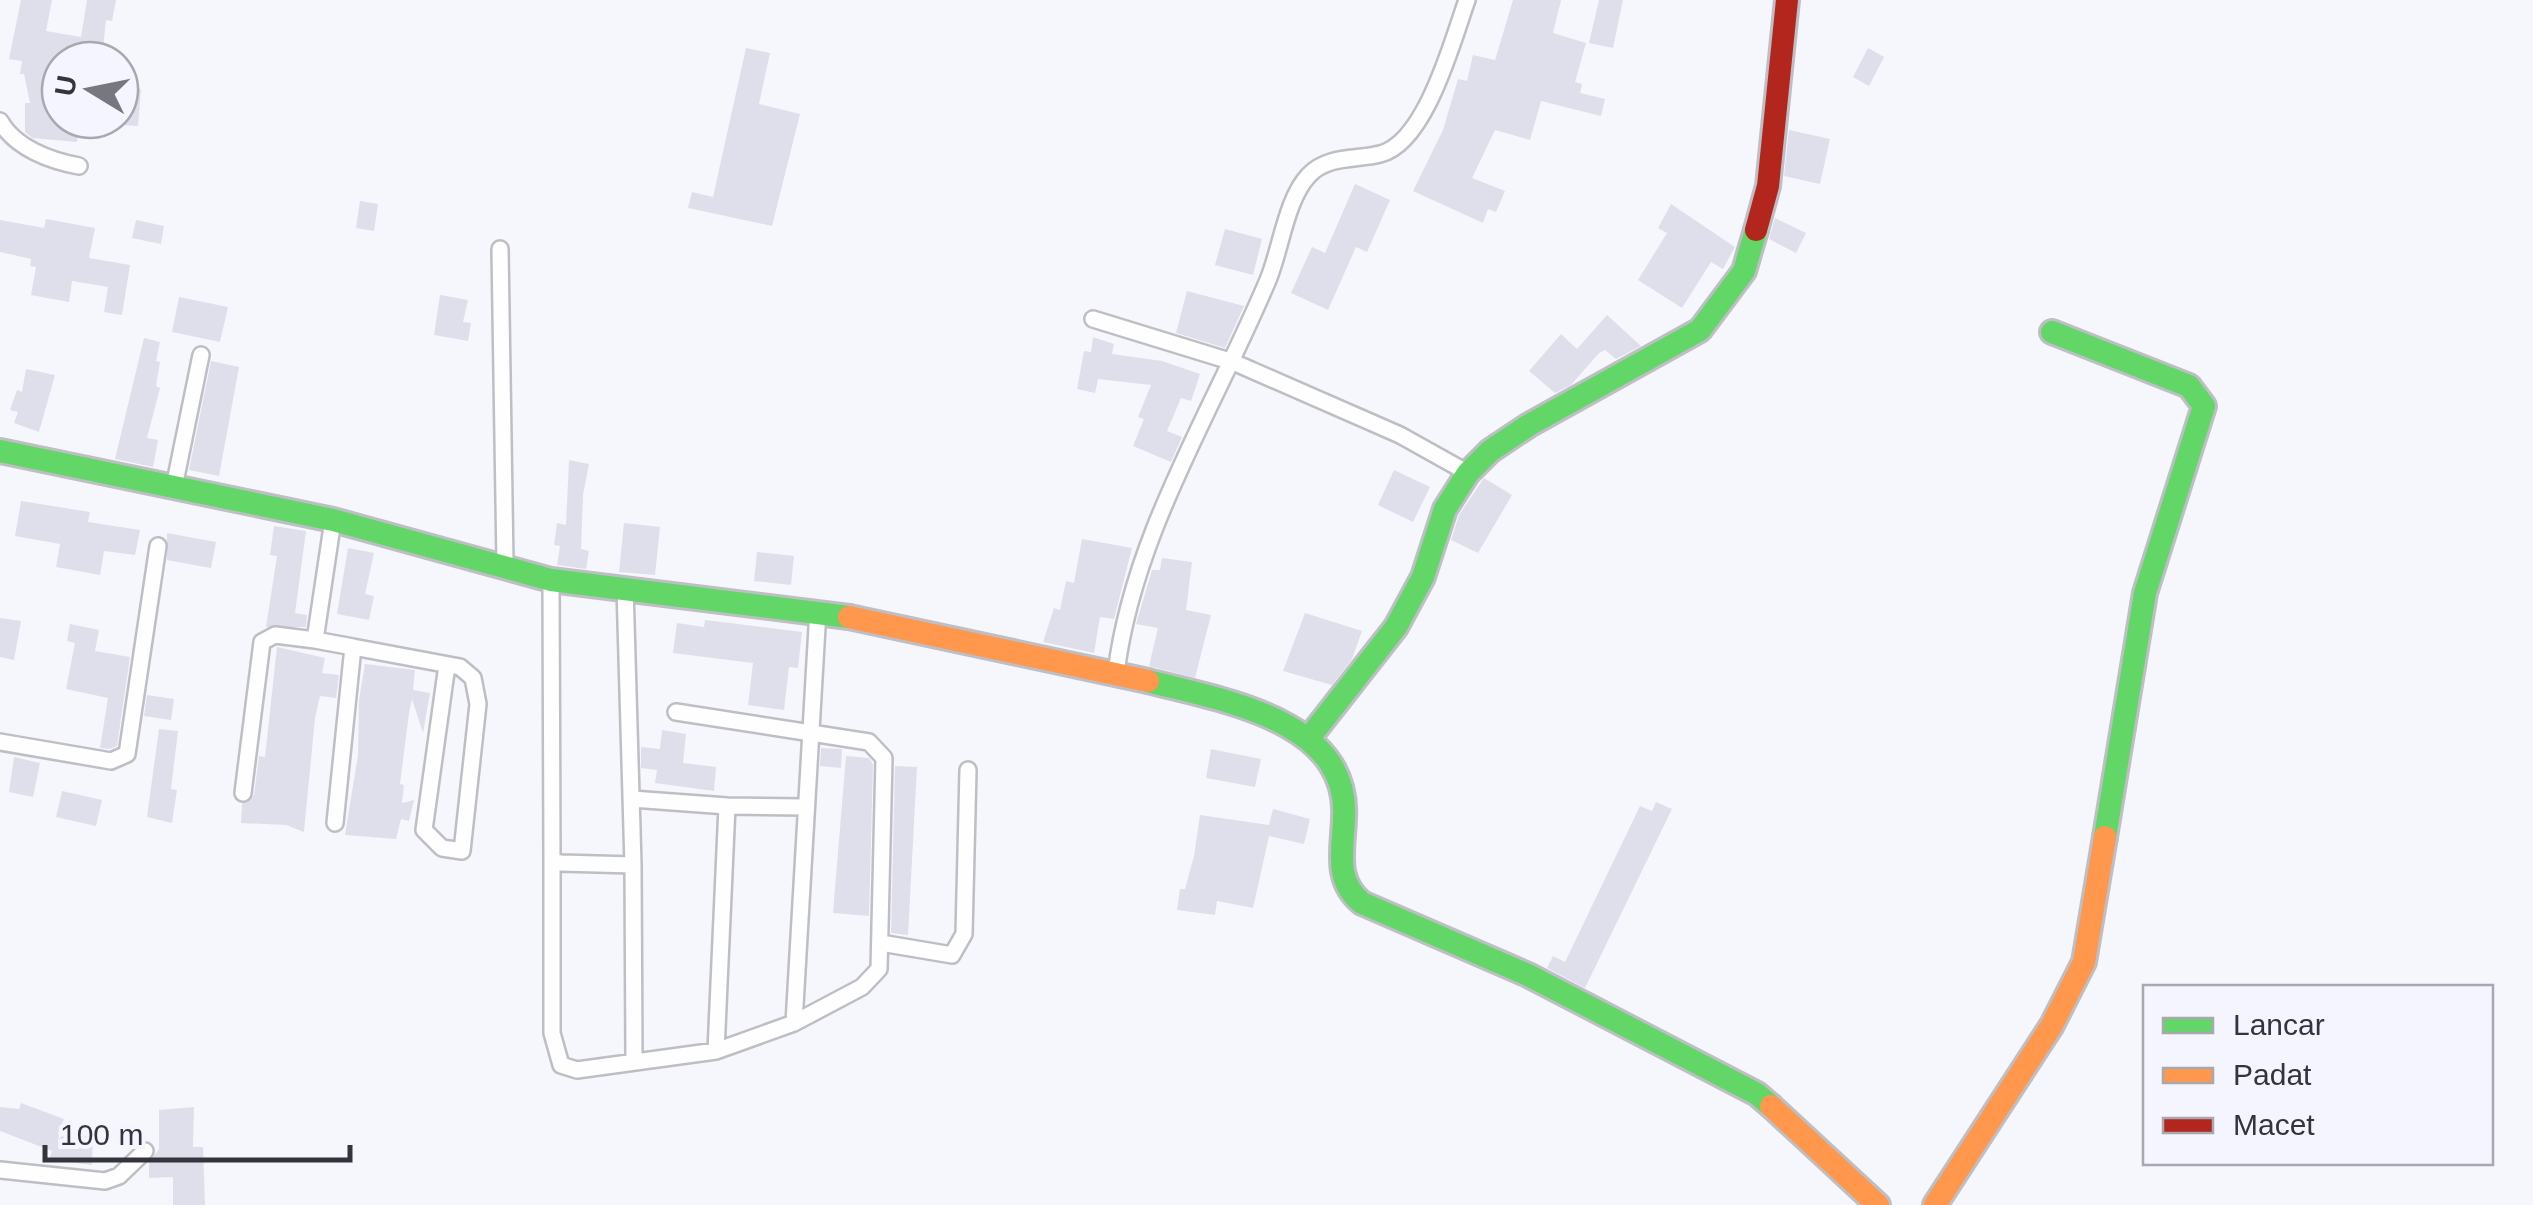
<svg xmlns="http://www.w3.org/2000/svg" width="2533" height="1205" viewBox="0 0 2533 1205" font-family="Helvetica,sans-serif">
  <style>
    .building { fill: #dedfea }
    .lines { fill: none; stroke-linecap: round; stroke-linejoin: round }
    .street-casing { stroke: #bebec5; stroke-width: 20 }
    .fast-casing { stroke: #bebec5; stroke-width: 28 }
    .slow-casing { stroke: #bebec5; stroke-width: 28 }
    .jam-casing { stroke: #bebec5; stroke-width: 28 }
    .street { stroke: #fefeff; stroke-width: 15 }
    .fast { stroke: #63d668; stroke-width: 22 }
    .slow { stroke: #ff974d; stroke-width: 22 }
    .jam { stroke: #b3261e; stroke-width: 22 }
  </style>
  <rect width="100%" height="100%" fill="#f6f7fc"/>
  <!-- building -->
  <path class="building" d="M21,0H52L46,31L81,37L87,0H116L112,21L106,20L102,60L60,58V120H80L77,142L32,138L25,132V103H30L24,74H20L22,61L9,59Z
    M1513,0H1561L1553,33L1586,43L1575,82L1582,84L1580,93L1605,99L1601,116L1541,101L1530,140L1495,130L1472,178L1505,191L1496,212L1488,209L1483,223L1413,191L1443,130L1458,79L1467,81L1473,55L1495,60Z
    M1599,0H1623L1613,48L1589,43Z
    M746,48L770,53L759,104L800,114L772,226L688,208L692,192L713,197Z
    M1868,48L1884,57L1869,86L1853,77Z
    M120,87L141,89L138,126L120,125Z
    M1789,130L1830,139L1820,184L1784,176Z
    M1355,184L1390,200L1367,252L1356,247L1328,310L1291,293L1312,247L1325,253Z
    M360,201L378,204L374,231L356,228Z
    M1671,204L1735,247L1723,269L1711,262L1682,308L1638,280L1667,233L1658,228Z
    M1775,218L1806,233L1796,253L1769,239Z
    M46,219L95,228L89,258L130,265L122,315L104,312L108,287L72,281L69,302L31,295L36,267L30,266L31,259L0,252V220L44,228Z
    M136,220L164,226L161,244L132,238Z
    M1225,229L1262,239L1253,275L1215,265Z
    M1187,291L1244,306L1225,348L1176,333Z
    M440,295L468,300L463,322L471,323L468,341L434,335Z
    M179,297L228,307L220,342L172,332Z
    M1607,315L1641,346L1616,359L1605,350L1599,353L1571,385L1555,393L1529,371L1561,334L1577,349Z
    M1093,337L1114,344L1112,354L1162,361L1200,374L1191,401L1181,398L1167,431L1182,437L1171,462L1133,446L1144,419L1138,417L1151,385L1098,379L1095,393L1077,389L1084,351L1091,352Z
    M144,338L160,342L156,361L160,362L156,386L160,388L147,438L158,440L153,467L115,459Z
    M211,361L239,367L219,476L189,470Z
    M26,369L55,375L39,432L14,423L18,412L10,410L17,390L22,392Z
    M569,460L589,464L583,495L581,549L589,551L586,569L557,565L560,546L554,545L557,523L566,525Z
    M1394,470L1430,487L1413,522L1378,505Z
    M1484,478L1512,495L1478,553L1451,540L1459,515Z
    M21,501L90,512L88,522L140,530L135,555L104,551L100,575L56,567L60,544L15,536Z
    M624,523L660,527L655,575L619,572Z
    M274,526L306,531L295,613L307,615L306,627H266L277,556L270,555Z
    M167,533L216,542L211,568L167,560Z
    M1082,539L1132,548L1114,619L1100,617L1094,653L1043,642L1054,608L1060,610L1066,581L1074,583Z
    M348,548L374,553L365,594L374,596L369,620L337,614Z
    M757,552L794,556L791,585L754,581Z
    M1162,558L1192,562L1186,610L1211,615L1195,678L1149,666L1158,628L1136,624L1152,570H1160Z
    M1305,613L1362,631L1352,659L1332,685L1283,671Z
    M0,618L21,621L14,660L0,657Z
    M705,620L802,632L798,668L789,667L784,710L748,705L753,663L673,653L677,623L704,627Z
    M70,624L99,630L95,651L130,657L117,746L110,749L100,748L108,698L66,689L75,643L67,641Z
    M277,647L325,658L322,673L339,675L336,698L320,696L315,718L304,832L286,825L241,823L242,804L254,795L259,756L265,757Z
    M365,664L415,670L413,690L430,693L423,733L412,699L409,713L400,784L404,785L402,803L414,800L409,821L401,819L396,839L345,835L358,755L359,700Z
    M147,695L174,699L171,720L144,716Z
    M159,729L178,731L171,789L177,790L172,823L147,817Z
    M662,730L686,734L683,763L716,767L714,791L655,783L657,770L641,768V747L660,749Z
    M821,748L842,749L841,768L820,766Z
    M1211,749L1261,759L1255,787L1206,778Z
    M846,756L869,758L873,764L869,916L833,913Z
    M14,757L40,763L33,797L9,792Z
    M895,766L917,767L908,935L891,933Z
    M62,791L102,800L96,826L56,817Z
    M1656,802L1672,809L1585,988L1547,968L1553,956L1565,962L1640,806L1652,811Z
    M1273,809L1310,819L1304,844L1269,836L1253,908L1217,901L1215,915L1177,910L1180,889H1185L1194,856L1200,815L1269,825Z
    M21,1103L64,1119L58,1134L93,1136L92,1165L49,1160L52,1151L0,1131V1107L19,1109Z
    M194,1107L193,1147H203L205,1205H173V1177L149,1178V1163L159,1149V1110Z"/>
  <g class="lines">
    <!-- street casing -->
    <g class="street-casing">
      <path id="street" d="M0,121C15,148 51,161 79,166
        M500,249L505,564
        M1093,319L1233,362L1400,435L1468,473
        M174,487L201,355
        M333,520L315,640L353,647L335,823
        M551,580L552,861L561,863L633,865L625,588
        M353,647L460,667L473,678L478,704L462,851L442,848L424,830L447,665
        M1116,673C1133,534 1214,409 1268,280C1281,249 1286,199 1309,175C1328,155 1357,160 1380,154C1426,143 1453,39 1467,0
        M676,712L869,742L884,758L879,969L862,987L794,1023
        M0,742L111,761L127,754L158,546
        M243,793L262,642L275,635L315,640
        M632,799L727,806L716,1051L794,1023L818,610
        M727,806L804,807
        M552,861V1033L561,1065L577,1070L716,1051
        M633,865L634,1060
        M881,943L952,955L964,934L968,770
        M0,1170L105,1181L119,1176L145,1151"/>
    </g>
    <!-- fast casing -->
    <g class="fast-casing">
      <path id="fast" d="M2052,332L2189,386L2204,406L2145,593L2105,837
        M0,451L333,520L551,580L849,617
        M1148,681C1220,700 1350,719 1344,818C1343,851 1334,880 1362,903L1528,975L1757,1094L1771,1106
        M1309,738L1396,627L1423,577L1445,509L1468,473L1490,451L1529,425L1700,330L1744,271L1756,230"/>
    </g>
    <!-- slow casing -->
    <g class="slow-casing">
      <path id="slow" d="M849,617L1148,681
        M1771,1106L1878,1205
        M1935,1205L2052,1025L2084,962L2105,837"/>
    </g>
    <!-- jam casing -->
    <g class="jam-casing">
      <path id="jam" d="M1756,230L1768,186L1787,0"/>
    </g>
    <!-- street -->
    <use href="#street" class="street"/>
    <!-- fast -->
    <use href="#fast" class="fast"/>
    <!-- slow -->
    <use href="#slow" class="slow"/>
    <!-- jam -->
    <use href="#jam" class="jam"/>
  </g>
  <!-- legend -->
  <rect x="2143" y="985" width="350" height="180" fill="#f4f5fe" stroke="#a7a8b0" stroke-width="2.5"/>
  <rect x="2163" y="1018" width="50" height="15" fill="#63d668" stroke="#a7a8b0" stroke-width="2.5"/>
  <text x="2233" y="1035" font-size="30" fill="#33343c">Lancar</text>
  <rect x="2163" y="1068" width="50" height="15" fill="#ff974d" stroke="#a7a8b0" stroke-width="2.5"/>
  <text x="2233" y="1085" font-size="30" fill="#33343c">Padat</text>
  <rect x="2163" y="1118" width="50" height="15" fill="#b3261e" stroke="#a7a8b0" stroke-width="2.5"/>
  <text x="2233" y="1135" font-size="30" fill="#33343c">Macet</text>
  <!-- north arrow -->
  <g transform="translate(90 90) rotate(280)"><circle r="48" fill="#f4f5fe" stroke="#a7a8b0" stroke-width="2.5"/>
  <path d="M0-8L18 38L0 25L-18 38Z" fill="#77787f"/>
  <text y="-15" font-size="28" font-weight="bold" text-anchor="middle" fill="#33343c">U</text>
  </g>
  <!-- scale -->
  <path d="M45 1145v15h305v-15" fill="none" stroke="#33343c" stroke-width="5"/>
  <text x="60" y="1145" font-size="30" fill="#33343c" stroke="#f4f5fe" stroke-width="8" paint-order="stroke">100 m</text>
</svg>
